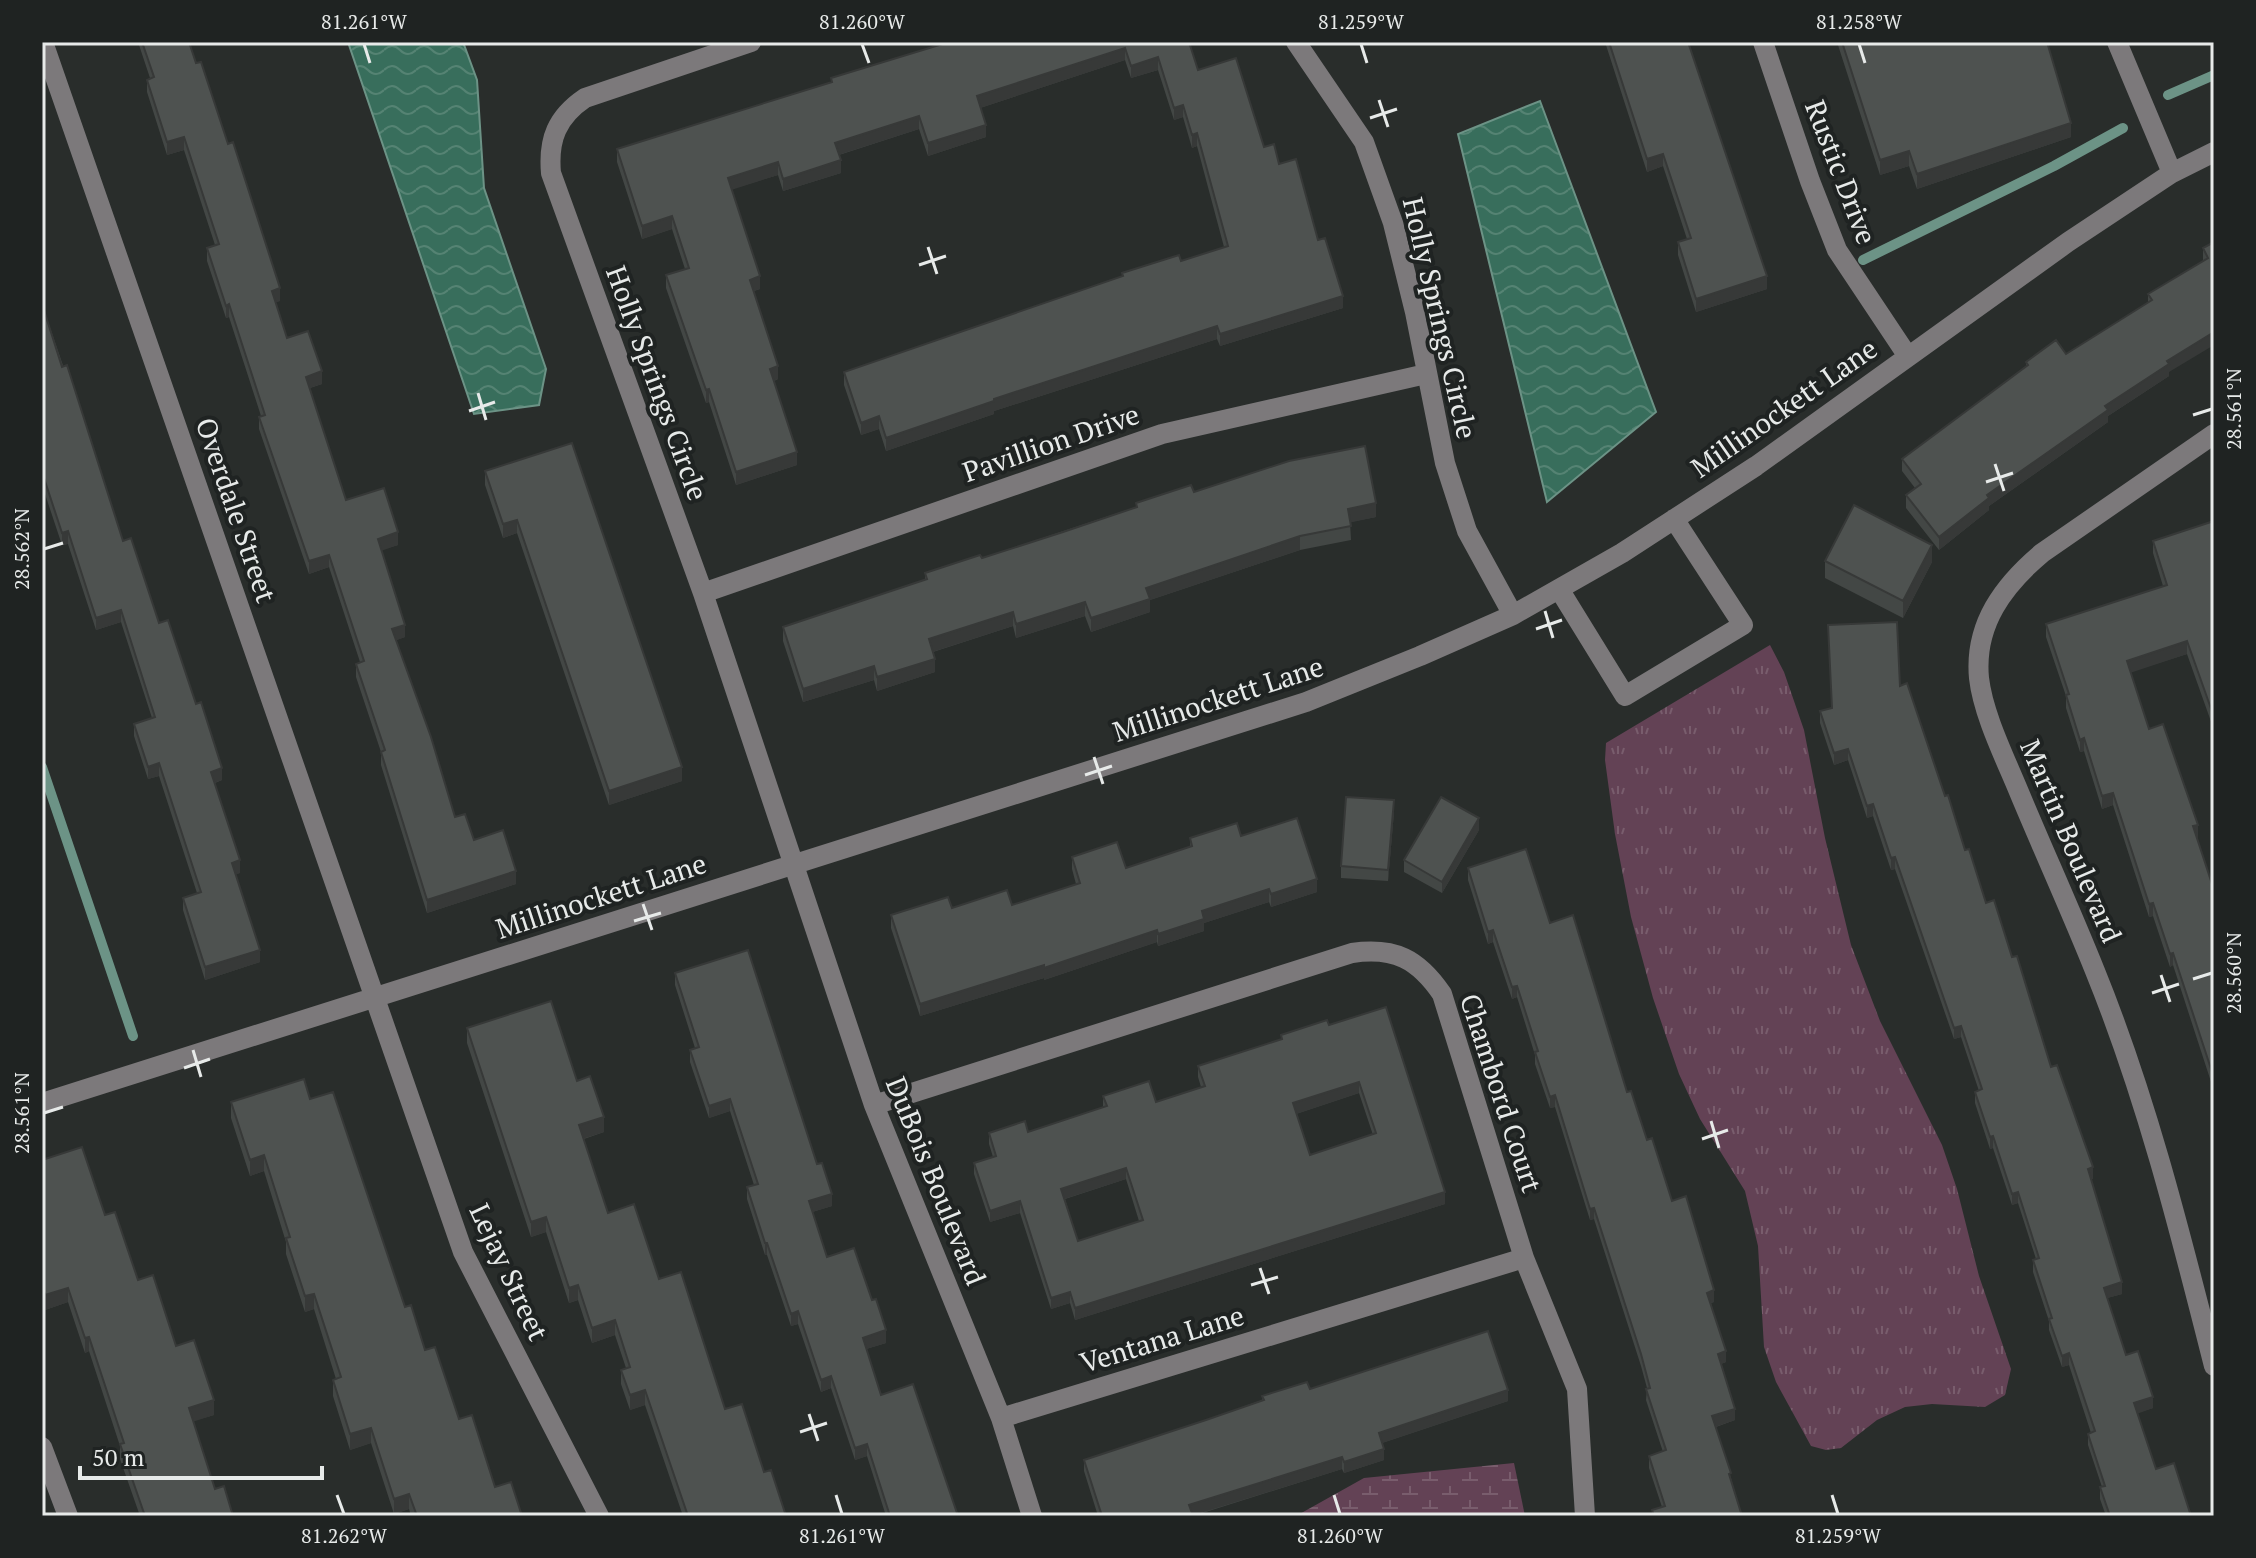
<svg xmlns="http://www.w3.org/2000/svg" width="2256" height="1558" viewBox="0 0 2256 1558" font-family="'PT Serif',serif">
  <style>
    .grass { fill: url(#grass-tufts) }
    .wetland { fill: url(#wetland-marsh) }
    .water { fill: url(#water-waves); stroke: #6c9386; stroke-width: 2 }
    .lines { fill: none; stroke-linecap: round; stroke-linejoin: round }
    .stream { stroke: #6c9386; stroke-width: 10 }
    .minor { stroke: #7c797b; stroke-width: 20 }
    .wall { fill: #434745; fill-rule: evenodd }
    .shaded-wall { fill: #373938 }
    .building { fill: #4e5250; stroke: #373938; stroke-width: 2; fill-rule: evenodd }
    .ticks { fill: none; stroke: #e7eae9; stroke-width: 3 }
    .labels { text-anchor: middle; stroke-width: 8; stroke-linejoin: round; paint-order: stroke }
    .street-label { font-size: 28px; fill: #e7eae9; stroke: #1f2322 }
    .neatline { fill: none; stroke: #e7eae9; stroke-width: 3 }
    .ticks-label { font-size: 20px; text-anchor: middle; fill: #e7eae9 }
  </style>
  <defs>
    <pattern id="grass-tufts" width="24" height="20" patternUnits="userSpaceOnUse" patternTransform="scale(2)"><rect width="24" height="20" fill="#634255"/><path d="M3 7l-1-3M5 7V3M7 7l1-3M15 17l-1-3M17 17v-4M19 17l1-3" fill="none" stroke="#795d6d"/></pattern>
    <pattern id="wetland-marsh" width="20" height="14" patternUnits="userSpaceOnUse" patternTransform="scale(2)"><rect width="20" height="14" fill="#634255"/><path d="M1 5h8M5 5V1M11 12h8M15 12V8" fill="none" stroke="#795d6d"/></pattern>
    <pattern id="water-waves" width="16" height="10" patternUnits="userSpaceOnUse" patternTransform="scale(2)"><rect width="16" height="10" fill="#386e5c"/><path d="M0 5q4-4 8 0t8 0" fill="none" stroke="#558373"/></pattern>
  </defs>
  <rect width="100%" height="100%" fill="#292d2b"/>
  <!-- grass -->
  <path class="grass" d="M1770,645L1784,672L1804,730L1825,838L1851,945L1880,1021L1942,1145L1957,1189L1979,1276L2011,1369L2005,1395L1985,1407L1932,1404L1905,1407L1877,1420L1841,1448L1826,1450L1811,1446L1776,1382L1764,1347L1758,1246L1745,1191L1700,1119L1679,1074L1653,998L1631,917L1615,834L1605,760L1606,743Z"/>
  <!-- wetland -->
  <path class="wetland" d="M1514,1463L1525,1516H1296L1364,1478Z"/>
  <!-- water -->
  <path class="water" d="M348,42H463L477,80L484,188L546,369L539,405L474,414Z
    M1540,101L1656,412L1547,502L1458,134Z"/>
  <g class="lines">
    <!-- stream -->
    <path class="stream" d="M2168,95L2214,75
      M1863,260L2054,166L2123,128
      M42,767L133,1036"/>
    <!-- minor -->
    <path class="minor" d="M43,42L463,1252L599,1516
      M751,42L585,98C557,117 548,139 551,173L703,593L874,1105L1001,1418L1032,1516
      M1296,42L1364,142L1393,223L1415,312L1445,463L1467,531L1513,615
      M1763,42L1810,181L1837,250L1907,355
      M2117,42L2172,173
      M2214,434L2042,553C2004,585 1974,624 1979,678C1983,714 2005,758 2019,792C2044,852 2071,911 2095,971C2147,1099 2180,1232 2214,1366
      M1559,589L1625,696L1743,625L1674,519
      M703,593L1162,434L1426,374
      M42,1103L1306,702L1420,656L1513,615L1622,553L1756,466L2068,242L2172,173L2214,152
      M874,1105L1352,953C1395,947 1418,959 1442,994L1524,1258L1577,1389L1585,1516
      M1001,1418L1524,1258
      M42,1447L68,1516"/>
  </g>
  <!-- wall -->
  <path class="wall" d="M138,42H189L280,301L275,302L287,338L322,384L310,388L346,500L398,545L381,550L405,637L396,640L455,817L474,840L516,884L427,913L381,765V752L356,677V664L360,662L329,567L309,574L259,429V417L261,416L229,317L226,318L207,261V248L215,245L184,150L167,155L147,92V80L150,78Z
    M1189,42L1198,70L1279,164L1318,240L1343,308L1220,346L1217,339L994,411V414L886,451L879,429L861,435L844,385V372L1122,276V273L1181,261L1224,247L1197,146L1192,148L1183,117L1174,120L1158,70L1131,78L1125,60L980,108L986,137L928,156L919,129L839,155L841,173L783,191L778,175L732,189L760,289L754,291L778,379L774,381L797,465L736,485L709,402L706,403L666,288V275L685,269L672,229L642,239L617,162V149L831,82V78Z
    M1605,42H1688L1767,289L1696,312L1678,255V242L1687,239L1663,166L1647,172Z
    M1837,42H2047L2071,137L1917,189L1909,166L1880,175Z
    M2214,242L2169,372V376L2108,416V422L1989,506V510L1939,550L1906,508V495L1915,488L1902,471V459L2026,366V362L2066,354L2148,303V294L2203,261V248Z
    M42,304L123,541L159,623L222,780L215,783L240,873L235,874L260,962L205,980L183,910V898L197,893L159,776L148,779L134,736V724L152,718L121,622L96,630L68,544L62,545L42,485Z
    M485,471L682,781L609,805L517,533L503,538L485,485Z
    M1194,492L1376,517L1350,522L1351,540L1300,550L1150,600V612L1091,632L1085,616L1016,638L1013,626L933,652L935,672L877,691L874,680L803,702L783,641V627L925,580V573L982,558L1136,507V503Z
    M2214,521V730L2187,654L2130,672L2149,729L2198,838H2197L2214,890V1091L2173,965L2170,967L2153,916L2149,917L2113,805L2102,809L2084,751L2080,752L2066,708V696L2046,637V624L2163,586L2153,553V541Z
    M1825,561L1932,562L1903,618L1825,578Z
    M1900,686L1945,796L1986,903L2012,957L2051,1067L2093,1179H2091L2122,1294L2107,1298L2126,1355L2153,1408L2137,1413L2156,1469L2191,1516H2106L2100,1499V1487H2102L2088,1445V1434L2091,1433L2069,1365L2062,1367L2049,1330V1321L2033,1272V1260L2036,1259L2018,1203L2012,1205L1993,1148L1990,1149L1975,1103V1092L1979,1091L1961,1037L1954,1039L1895,869L1891,870L1873,816L1867,818L1848,760L1834,765L1820,723V711Z
    M1394,812L1388,881L1341,878V866Z
    M1479,830L1442,893L1404,872V860Z
    M1241,836L1317,892L1271,907L1269,902L1204,923V931L1158,946L1157,942L1044,980V978L920,1016L891,928V915L952,908L1012,905L1076,884L1072,869V857L1126,868L1190,847V838Z
    M1468,868L1550,923L1627,1092L1714,1302L1711,1303L1726,1362L1721,1364L1735,1420L1716,1427L1742,1516H1652V1510L1662,1507L1649,1468V1456L1663,1452L1646,1400L1647,1388L1641,1366L1594,1219L1590,1220L1555,1107L1550,1108L1535,1064V1055L1517,997L1512,999L1493,942L1488,944L1468,880Z
    M675,973L817,1164L832,1206L812,1212L827,1257L886,1343L866,1349L881,1395L958,1516H886L867,1456L855,1460L831,1388L821,1392L798,1324L791,1326L767,1255H765L747,1199V1187L754,1185L730,1111L709,1118L690,1062V1050L695,1048L675,985Z
    M1329,1025L1445,1204L1075,1320L1070,1303L1051,1309L1020,1213L990,1222L974,1174V1163L993,1157L989,1144V1133L1028,1132L1103,1107V1096L1156,1102L1201,1087L1198,1077V1066L1281,1039V1035ZM1359,1093L1373,1135L1310,1155L1296,1114ZM1126,1179L1139,1221L1078,1241L1065,1199Z
    M467,1028L577,1081L604,1132L584,1139L608,1213L659,1279L725,1409L764,1472L786,1516H683L645,1405L630,1410L621,1384V1370L626,1368L615,1335L592,1343L578,1300L569,1303L546,1232L531,1237L467,1043Z
    M310,1099L405,1307L459,1419L495,1487L522,1516H411L409,1509L394,1514L371,1443L350,1450L333,1396V1380L336,1379L314,1309L305,1312L286,1254V1242L264,1171L250,1176L231,1118V1102Z
    M42,1160L105,1215L138,1280L214,1415L193,1421L215,1489L233,1516H140L120,1459V1446L89,1351L85,1353L68,1302L45,1310L42,1299Z
    M1310,1389L1508,1401L1382,1443L1384,1460L1344,1473L1342,1469L1193,1516H1098L1084,1471V1460L1206,1420L1262,1400V1396Z"/>
  <!-- shaded-wall -->
  <path class="shaded-wall" d="M1125,48V60L977,109V96Z
    M1158,57V70L1131,78V66Z
    M1183,105V117L1174,120V108Z
    M919,116V129L835,156V143Z
    M2071,123V137L1917,189V174Z
    M986,125V137L928,156V143Z
    M1197,133V146L1192,148V135Z
    M184,137V150L167,155V142Z
    M1909,151V166L1880,175V160Z
    M1663,154V166L1647,172V159Z
    M841,160V173L783,191V179Z
    M778,162V175L728,191V178Z
    M672,216V229L642,239V226Z
    M760,276V289L750,292V280Z
    M1767,276V289L1696,312V299Z
    M280,288V301L272,303V291Z
    M1343,296V308L1220,346V334Z
    M229,304V317L226,318V306Z
    M1217,326V339L994,411V414L886,451V438L994,399Z
    M2214,332V345L2169,372V376L2108,416V422L1989,506V510L1939,550V537L1987,495L2105,406L2167,361Z
    M778,366V379L770,382V369Z
    M322,371V384L306,389V377Z
    M709,389V402L706,403V390Z
    M879,416V429L861,435V423Z
    M797,452V465L736,485V472Z
    M1376,503V517L1348,523V509Z
    M517,520V533L503,538V524Z
    M68,531V544L62,545V533Z
    M398,532V545L378,552V539Z
    M1300,536V550L1150,600V612L1091,632V618L1146,588Z
    M1932,545V562L1903,618V601Z
    M329,555V567L309,574V561Z
    M1085,602V616L1016,638V624Z
    M121,610V622L96,630V618Z
    M1013,612V626L929,653V639Z
    M405,625V637L392,642V629Z
    M2187,641V654L2127,674V661Z
    M935,659V672L877,691V677Z
    M874,666V680L803,702V689Z
    M2084,738V751L2080,752V740Z
    M1848,749V760L1834,765V753Z
    M159,763V776L148,779V767Z
    M682,767V781L609,805V791Z
    M222,768V780L211,784V772Z
    M2113,793V805L2102,809V796Z
    M1394,800V812L1388,881V870Z
    M1873,804V816L1867,818V806Z
    M1479,818V830L1442,893V882Z
    M2198,825V838L2193,839V826Z
    M1895,857V869L1891,870V858Z
    M240,860V873L232,876V863Z
    M516,871V884L427,913V900Z
    M1317,879V892L1271,907V894Z
    M1269,889V902L1204,923V931L1158,946V934L1202,911Z
    M2153,903V916L2149,917V904Z
    M1157,930V942L1044,980V968Z
    M1493,930V942L1488,944V932Z
    M260,950V962L205,980V967Z
    M2173,953V965L2170,967V954Z
    M1044,965V978L920,1016V1004Z
    M1517,986V997L1512,999V987Z
    M1961,1026V1037L1954,1039V1028Z
    M1359,1082V1093L1293,1115V1103Z
    M1555,1095V1107L1550,1108V1097Z
    M730,1099V1111L709,1118V1106Z
    M604,1117V1132L579,1140V1125Z
    M1993,1136V1148L1990,1149V1137Z
    M264,1155V1171L250,1176V1160Z
    M2093,1167V1179L2088,1180V1169Z
    M1126,1168V1179L1061,1200V1189Z
    M1445,1192V1204L1075,1320V1308Z
    M2018,1192V1203L2012,1205V1194Z
    M832,1194V1206L809,1213V1201Z
    M1020,1201V1213L990,1222V1211Z
    M1594,1208V1219L1590,1220V1209Z
    M546,1217V1232L531,1237V1222Z
    M765,1243H767V1255H765Z
    M2122,1282V1294L2104,1299V1288Z
    M578,1285V1300L569,1303V1288Z
    M68,1288V1302L45,1310V1295Z
    M1714,1290V1302L1707,1304V1293Z
    M1070,1292V1303L1051,1309V1298Z
    M314,1294V1309L305,1312V1296Z
    M798,1311V1324L791,1326V1314Z
    M615,1320V1335L592,1343V1328Z
    M886,1330V1343L863,1350V1338Z
    M89,1337V1351L85,1353V1338Z
    M1726,1351V1362L1718,1365V1354Z
    M2069,1353V1365L2062,1367V1356Z
    M831,1376V1388L821,1392V1380Z
    M645,1390V1405L630,1410V1395Z
    M1508,1390V1401L1379,1444V1433Z
    M2153,1397V1408L2134,1415V1403Z
    M214,1400V1415L189,1423V1408Z
    M1735,1409V1420L1712,1428V1416Z
    M371,1428V1443L350,1450V1434Z
    M867,1444V1456L855,1460V1448Z
    M1384,1449V1460L1344,1473V1462Z
    M1342,1457V1469L1191,1516L1189,1505Z
    M409,1494V1509L394,1514V1499Z"/>
  <!-- building -->
  <path class="building" d="M142,42H189L196,63L201,62L228,144L233,142L280,288L272,291L287,338L308,331L322,371L306,377L346,500L384,488L398,532L378,539L405,625L392,629L431,737L455,817L465,814L474,840L503,830L516,871L427,900L381,752L385,750L356,664L364,661L329,555L309,561L259,417L265,415L229,304L226,306L207,248L219,244L184,137L167,142L147,80L154,77Z
    M949,42H1189L1198,70L1236,58L1264,147L1274,144L1279,164L1296,159L1318,240L1325,238L1343,296L1220,334L1217,326L994,399V401L886,438L879,416L861,423L844,372L1123,276L1122,273L1179,255L1181,261L1228,246L1197,133L1192,135L1183,105L1174,108L1158,57L1131,66L1125,48L977,96L986,125L928,143L919,116L835,143L841,160L783,179L778,162L728,178L760,276L750,280L778,366L770,369L797,452L736,472L709,389L706,390L666,275L689,268L672,216L642,226L617,149L832,82L831,78Z
    M1609,42H1688L1767,276L1696,299L1678,242L1691,238L1663,154L1647,159Z
    M1842,42H2047L2071,123L1917,174L1909,151L1880,160Z
    M2214,242V332L2167,361L2169,364L2105,406L2108,410L1987,495L1989,498L1939,537L1906,495L1921,484L1902,459L2028,365L2026,362L2056,340L2066,354L2152,300L2148,294L2208,258L2203,248Z
    M42,304L62,367L67,365L123,541L131,538L159,623L168,620L196,704L201,702L222,768L211,772L240,860L232,863L260,950L205,967L183,898L201,892L159,763L148,767L134,724L155,717L121,610L96,618L68,531L62,533L42,472Z
    M572,443L682,767L609,791L517,520L503,524L485,471Z
    M1365,446L1376,503L1348,509L1351,526L1300,536L1146,588L1150,599L1091,618L1085,602L1016,624L1013,612L929,639L935,659L877,677L874,666L803,689L783,627L927,579L925,573L980,555L982,558L1063,532L1137,507L1136,503L1191,485L1194,492L1289,461Z
    M1854,505L1932,545L1903,601L1825,561Z
    M2214,521V717L2187,641L2127,661L2149,729L2163,724L2198,825L2193,826L2214,890V1078L2173,953L2170,954L2153,903L2149,904L2113,793L2102,796L2084,738L2080,740L2066,695L2069,694L2046,624L2167,585L2153,541Z
    M1897,622L1900,686L1907,683L1945,796L1948,795L1965,850L1969,849L1986,903L1994,900L2012,957L2017,956L2051,1067L2057,1065L2093,1167L2088,1169L2122,1282L2104,1288L2126,1355L2138,1351L2153,1397L2134,1403L2156,1469L2174,1463L2191,1516H2110L2100,1487L2105,1486L2088,1434L2095,1431L2069,1353L2062,1356L2049,1319L2052,1318L2033,1260L2039,1258L2018,1192L2012,1194L1993,1136L1990,1137L1975,1092L1982,1089L1961,1026L1954,1028L1895,857L1891,858L1873,804L1867,806L1848,749L1834,753L1820,711L1832,708L1828,625Z
    M1346,797L1394,800L1388,870L1341,866Z
    M1441,797L1479,818L1442,882L1404,860Z
    M1297,818L1317,879L1271,894L1269,889L1202,911L1204,919L1158,934L1157,930L1044,968V965L920,1004L891,915L948,897L952,908L1007,890L1012,905L1080,883L1072,857L1117,842L1126,868L1192,846L1190,838L1237,823L1241,836Z
    M1526,849L1550,923L1573,915L1627,1092L1631,1091L1647,1140L1652,1138L1672,1201L1686,1196L1714,1290L1707,1293L1726,1351L1718,1354L1735,1409L1712,1416L1731,1473L1729,1474L1742,1516H1654L1652,1510L1665,1506L1649,1456L1666,1450L1646,1389L1650,1388L1641,1354L1594,1208L1590,1209L1555,1095L1550,1097L1535,1052L1538,1051L1517,986L1512,987L1493,930L1488,932L1468,868Z
    M748,950L817,1164L822,1163L832,1194L809,1201L827,1257L854,1248L872,1300L876,1299L886,1330L863,1338L881,1395L913,1384L958,1516H890L867,1444L855,1448L831,1376L821,1380L798,1311L791,1314L767,1243H765L747,1187L758,1184L730,1099L709,1106L690,1050L699,1047L675,973Z
    M551,1001L577,1081L590,1076L604,1117L579,1125L608,1213L634,1204L659,1279L681,1272L725,1409L742,1404L764,1472L771,1470L786,1516H688L645,1390L630,1395L621,1370L630,1367L615,1320L592,1328L578,1285L569,1288L546,1217L531,1222L467,1028Z
    M1386,1007L1445,1192L1075,1308L1070,1292L1051,1298L1020,1201L990,1211L974,1163L996,1156L989,1133L1025,1121L1028,1132L1107,1106L1103,1096L1149,1081L1156,1102L1205,1086L1198,1066L1282,1039L1281,1035L1327,1020L1329,1025ZM1359,1082L1376,1133L1310,1155L1293,1103ZM1126,1168L1143,1220L1078,1241L1061,1189Z
    M304,1079L310,1099L333,1092L405,1307L411,1305L425,1350L435,1347L459,1419L472,1415L495,1487L511,1482L522,1516H417L409,1494L394,1499L371,1428L350,1434L333,1380L341,1377L314,1294L305,1296L286,1238L290,1237L264,1155L250,1160L231,1102Z
    M82,1147L105,1215L115,1212L138,1280L153,1275L176,1346L194,1340L214,1400L189,1408L215,1489L224,1486L233,1516H145L120,1444L124,1443L89,1337L85,1338L68,1288L45,1295L42,1285V1160Z
    M1488,1331L1508,1390L1379,1433L1384,1449L1344,1462L1342,1457L1189,1505L1193,1516H1102L1084,1460L1206,1420L1264,1400L1262,1396L1307,1382L1310,1389Z"/>
  <!-- ticks -->
  <path class="ticks" d="M364,44L370,63M862,44L869,63M1361,44L1367,63M1859,44L1865,63M1379,100L1388,127M1370,118L1397,109M928,247L937,274M919,265L946,256M478,393L486,420M469,411L495,402M2193,415L2212,409M1995,464L2004,491M1986,482L2013,473M44,549L63,543M1545,611L1553,638M1536,629L1562,620M1094,757L1103,784M1085,775L1112,766M643,904L652,930M634,921L661,913M2161,975L2170,1002M2193,979L2212,973M2152,993L2179,984M193,1050L201,1077M184,1068L210,1059M44,1113L63,1107M1711,1121L1719,1148M1702,1139L1728,1130M1260,1268L1269,1294M1251,1285L1278,1277M809,1414L818,1441M800,1432L827,1423M337,1495L344,1514M836,1495L842,1514M1334,1495L1340,1514M1832,1495L1838,1514"/>
  <g class="labels">
    <!-- street labels -->
    <g class="street-label">
      <text transform="translate(1841 172) rotate(69)" y="10">Rustic Drive</text>
      <text transform="translate(1440 318) rotate(77)" y="10">Holly Springs Circle</text>
      <text transform="translate(657 383) rotate(70)" y="10">Holly Springs Circle</text>
      <text transform="translate(1784 408) rotate(-35)" y="10">Millinockett Lane</text>
      <text transform="translate(1051 443) rotate(-19)" y="10">Pavillion Drive</text>
      <text transform="translate(236 510) rotate(71)" y="10">Overdale Street</text>
      <text transform="translate(1218 699) rotate(-18)" y="10">Millinockett Lane</text>
      <text transform="translate(2071 841) rotate(67)" y="10">Martin Boulevard</text>
      <text transform="translate(601 896) rotate(-18)" y="10">Millinockett Lane</text>
      <text transform="translate(1501 1093) rotate(72)" y="10">Chambord Court</text>
      <text transform="translate(936 1181) rotate(68)" y="10">DuBois Boulevard</text>
      <text transform="translate(509 1272) rotate(65)" y="10">Lejay Street</text>
      <text transform="translate(1162 1339) rotate(-17)" y="10">Ventana Lane</text>
    </g>
  </g>
  <!-- border -->
  <rect width="2256" height="1558" fill="none" stroke="#1f2322" stroke-width="88"/>
  <!-- scale -->
  <path d="M80 1466v12h242v-12" fill="none" stroke="#e7eae9" stroke-width="4"/>
  <text x="92" y="1466" font-size="24" fill="#e7eae9" stroke="#1f2322" stroke-width="6" paint-order="stroke">50 m</text>
  <rect x="44" y="44" width="2168" height="1470" class="neatline"/>
  <g class="ticks-label">
    <text x="364" y="29">81.261°W</text>
    <text x="862" y="29">81.260°W</text>
    <text x="1361" y="29">81.259°W</text>
    <text x="1859" y="29">81.258°W</text>
    <text transform="translate(2234 409) rotate(-90)" y="7">28.561°N</text>
    <text transform="translate(22 549) rotate(-90)" y="7">28.562°N</text>
    <text transform="translate(2234 973) rotate(-90)" y="7">28.560°N</text>
    <text transform="translate(22 1113) rotate(-90)" y="7">28.561°N</text>
    <text x="344" y="1543">81.262°W</text>
    <text x="842" y="1543">81.261°W</text>
    <text x="1340" y="1543">81.260°W</text>
    <text x="1838" y="1543">81.259°W</text>
  </g>
</svg>
